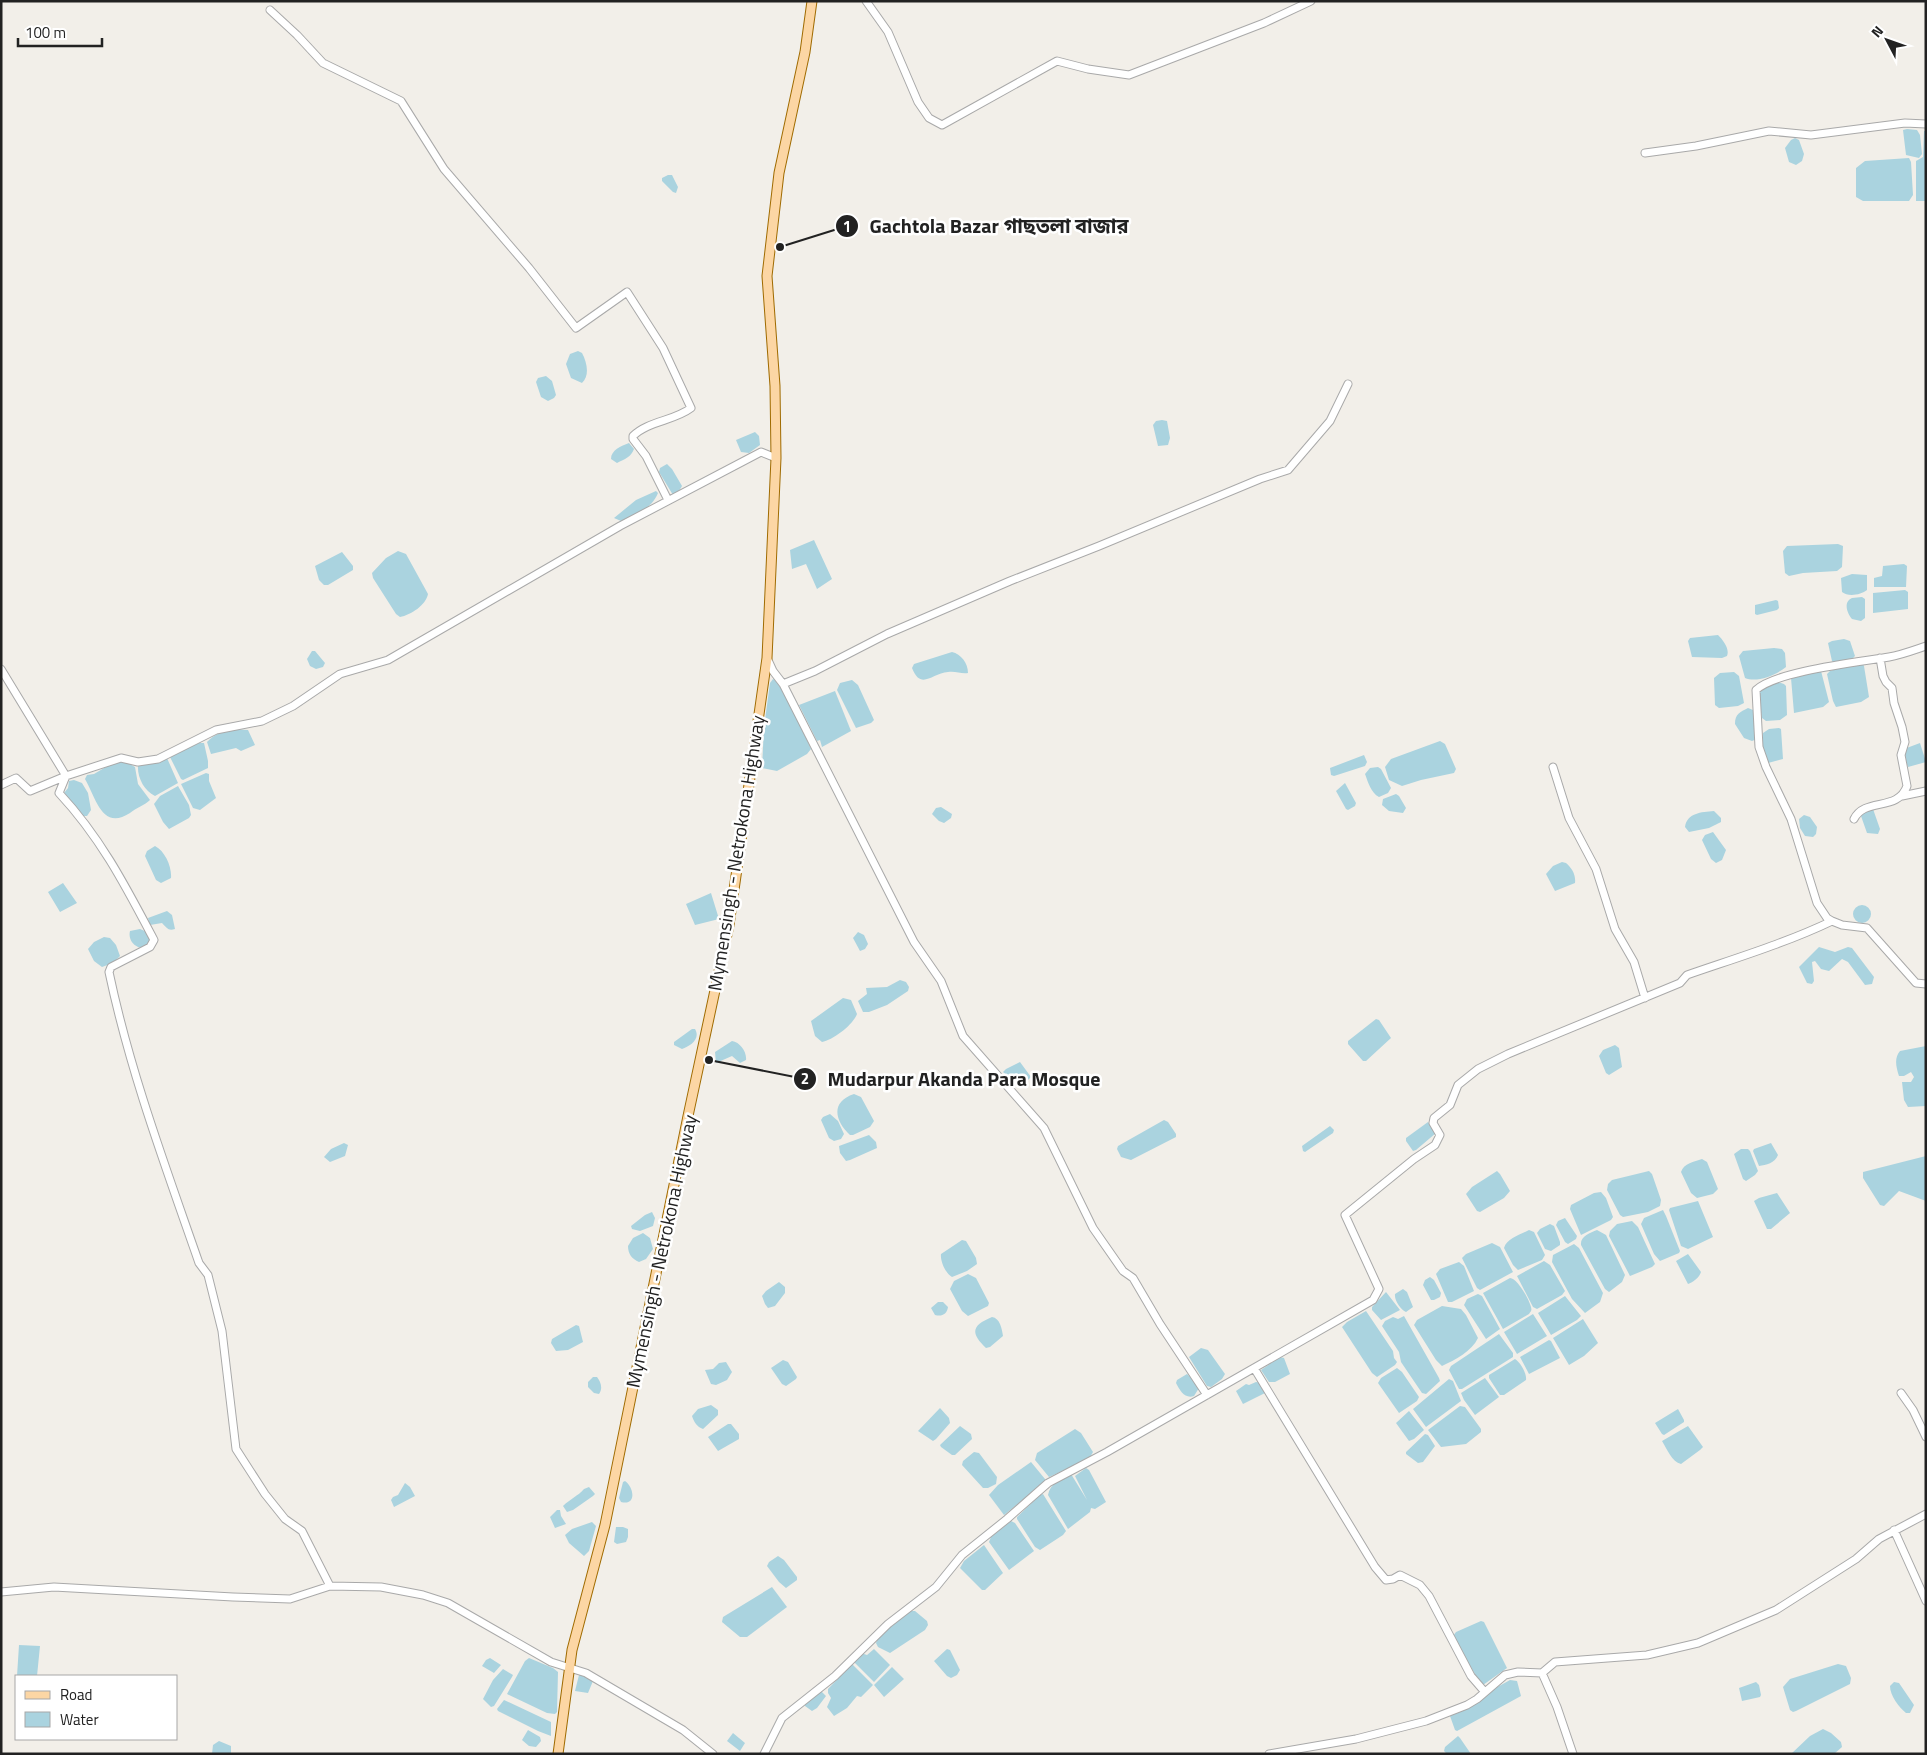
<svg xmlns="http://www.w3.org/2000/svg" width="1927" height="1755" viewBox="0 0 1927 1755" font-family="'Titillium Web','Noto Sans Bengali',sans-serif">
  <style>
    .water { fill: #aad3df }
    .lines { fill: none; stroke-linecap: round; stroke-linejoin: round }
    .minor-casing { stroke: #a9a9a9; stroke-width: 9 }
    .major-casing { stroke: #a06b00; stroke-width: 11 }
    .minor { stroke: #fff; stroke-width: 7 }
    .major { stroke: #fcd6a4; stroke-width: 9 }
    .labels { text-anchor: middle; stroke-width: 5; stroke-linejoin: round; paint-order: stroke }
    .street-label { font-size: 19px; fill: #222; stroke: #fff }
    .leader { fill: none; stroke: #222; stroke-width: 2 }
    .callout-dot { fill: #222; stroke: #fff; stroke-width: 2 }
    .mark-label { font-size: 15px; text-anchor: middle; font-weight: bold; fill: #fff }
    .callout-label { font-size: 20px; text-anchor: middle; font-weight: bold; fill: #222; stroke: #fff; stroke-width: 5; stroke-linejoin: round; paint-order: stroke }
  </style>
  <rect width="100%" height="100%" fill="#f2efe9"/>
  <!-- water -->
  <path class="water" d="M1907,129L1917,130L1920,135L1922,154L1919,158L1906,155L1903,130Z
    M1924,131H1926V201H1916V161L1923,157Z
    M1795,138L1799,140L1804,154L1802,161L1796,165L1789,162L1785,148L1791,140Z
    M1909,158L1911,162L1913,195L1909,201H1863L1856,197V168L1865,161Z
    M668,175H672L678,187L676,193L673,192L662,181V178Z
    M578,351L582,353C587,362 590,376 582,383L571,378L566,364L570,354Z
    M546,376L552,381L556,395L554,398L548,401L541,397L536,382L538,378Z
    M1162,420L1167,421L1170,438L1168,445L1158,446L1153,425L1156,421Z
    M755,432L759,436L760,445L749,453L741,452L736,440Z
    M629,443L634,449C631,457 625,459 617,463L611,459C611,450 621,446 629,443Z
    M667,464L672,469L682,486L679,491L673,495L659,472L660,468Z
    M656,491L658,493C651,510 636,513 621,521L614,518L636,500Z
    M814,540L832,579L817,589L806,564L792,569L790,550Z
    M1838,544L1843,546L1842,567L1837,571L1803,573L1789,576L1785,573L1783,551L1787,546Z
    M398,551L406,554L428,594C426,605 411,615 400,617L396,614L373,578L372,573L386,558Z
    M342,552L353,566V570L328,585H324L319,580L315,566Z
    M1904,564L1907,566L1906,587H1874V578L1882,576L1883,566Z
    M1852,574L1867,575V590C1861,595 1848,597 1842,592L1841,578Z
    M1905,590L1908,592V609L1873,613V593Z
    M1852,598L1862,597L1865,599V618L1861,621L1852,619C1847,613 1843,602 1852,598Z
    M1776,600L1778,601L1779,608L1777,610L1757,615L1755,614V605Z
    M1718,635C1723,640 1730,649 1727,656L1722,658L1692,657L1688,641L1690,638Z
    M1844,639L1850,641L1855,656L1852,659L1834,663L1832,661L1828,643L1832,641Z
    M1774,648L1782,649L1785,653L1786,667C1776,675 1757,683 1745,678L1739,656L1743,651Z
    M312,651H315L325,663L323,667L316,669L310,666L307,659Z
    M952,652C961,654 968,663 968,673C961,674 956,671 948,672C932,673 921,691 912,668L914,664Z
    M1858,662L1863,664L1864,666L1869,697L1861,702L1836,707L1833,701L1827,674L1830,671Z
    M1821,671L1829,702L1823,707L1794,713L1791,678Z
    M1734,672L1739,676L1744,703L1738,706L1719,708L1715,705L1714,678L1720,673Z
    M773,679L775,680L786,695L811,749L807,754L777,771L762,768L764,727L770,683Z
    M852,680L858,685L874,720L871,723L856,728L837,690L840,683Z
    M1778,682L1784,684L1786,686L1787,715L1780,720L1766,721L1762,718L1758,694L1761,689Z
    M835,691L851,731L822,747L820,740L817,741L799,705Z
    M1748,708L1753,710L1757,739L1752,741L1744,738L1735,724C1735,714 1740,712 1748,708Z
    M1779,728L1781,729L1783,759L1768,763C1763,755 1762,743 1763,733L1769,729Z
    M232,729L248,730L255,745L241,751L236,748L211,754L207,742C215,734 221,732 232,729Z
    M1440,741L1445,744L1456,769L1454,773L1421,780L1402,786L1389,780L1385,767L1391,759Z
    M199,743H204L208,761V768L183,780L181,779L170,757L176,752Z
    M1920,743L1926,762L1908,767L1903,753L1904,749Z
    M1364,755L1367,762L1365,766L1334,776L1331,775L1330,768Z
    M167,758L178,783L155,796C144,791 137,777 138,765Z
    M116,761L126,762L135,767L138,784L150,800C145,805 136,808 130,813C102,831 96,798 85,779L87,775L94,774Z
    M1378,767L1381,769L1391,788L1388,793L1379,797C1371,793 1368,782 1365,774L1370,768Z
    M206,773L209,774V781L216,798L200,810L193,808L181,784Z
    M74,780L82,783L88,793L91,810L87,816H82L64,793L68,788L69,781Z
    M1345,783L1356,803L1355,806L1348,810L1346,809L1336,791Z
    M178,786L189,805L191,815L189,818L169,829L163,822L154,804L160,796Z
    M1396,794L1399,796L1406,808L1403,813L1389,811L1382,805L1383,799Z
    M941,807L952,814L951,818L944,823L939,821L932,814L936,808Z
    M1873,809L1880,829L1878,834L1867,833L1861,816L1863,812Z
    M1714,811L1721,818V822L1709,828L1689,832L1685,827C1687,813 1701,812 1714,811Z
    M1804,815L1810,817L1817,827L1816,834L1813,837L1805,836L1800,828L1799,819Z
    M1713,832L1726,850L1722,860L1716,863L1711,859L1702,840L1705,835Z
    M155,846C165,851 172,867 171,878L161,883L156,880L145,856L147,851Z
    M1562,862L1566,863C1572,868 1576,875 1575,883L1555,891L1546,874L1553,866Z
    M63,883L77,903L60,912L48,892Z
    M711,893L719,919L695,925L686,904Z
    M1853 914a9 9 0 1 1 18 0a9 9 0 1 1-18 0Z
    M167,911L172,915L175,929C168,931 167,928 162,923L150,925L148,918Z
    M140,929L147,932L150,939L148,944L141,948C133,946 128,939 130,931Z
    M858,932L864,935L868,944L865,949L860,951L853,938Z
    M104,937L110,938L116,945L120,956L113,963L102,967L94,961L88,949L94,942Z
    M1819,947L1835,952L1848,947L1852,948L1874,977L1872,984L1865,985L1848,962L1842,959L1829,971L1821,969L1815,961L1812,962L1814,981L1812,984L1807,983L1799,967Z
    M900,980L906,982L909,987L908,991L887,1005L869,1012H863L858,1001L867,994L866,988L887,987Z
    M843,998L851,1000L857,1014C853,1025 833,1040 822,1042L815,1036L811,1021Z
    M1376,1019L1379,1020L1391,1038L1366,1061H1363L1348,1044V1041Z
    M692,1029H695C701,1039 690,1046 682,1049L674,1045V1042Z
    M732,1041C740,1042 747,1052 746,1060L740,1063L732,1056L716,1063L715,1052Z
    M1615,1045L1619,1048L1622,1067L1609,1075L1606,1073L1599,1056L1603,1050Z
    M1926,1046V1106L1908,1107L1904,1100L1902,1082H1911L1914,1077L1911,1072L1904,1076H1899C1896,1067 1894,1058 1900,1051Z
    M1020,1062L1031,1077L1023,1085L1019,1086L1003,1072L1006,1069Z
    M854,1094L861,1097L874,1121L870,1127L853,1135H850C835,1121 830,1102 854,1094Z
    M830,1114L838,1121L844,1134L841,1139L834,1141L829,1138L821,1120L823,1117Z
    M1164,1120L1168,1122L1176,1134V1137L1131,1160L1121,1157L1117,1149L1118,1146Z
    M1428,1122L1436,1133L1416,1150L1413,1151L1406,1141V1138Z
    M1330,1126L1334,1130L1333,1133L1305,1152L1303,1151L1302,1146Z
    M869,1135L876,1142L877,1148L850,1160L846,1161L840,1153L839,1146Z
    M344,1143L348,1145L345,1156L330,1162L324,1157L331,1149Z
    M1771,1143L1778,1155C1775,1163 1766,1165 1759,1166L1753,1151L1754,1149Z
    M1741,1149H1748L1750,1151L1758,1171L1755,1175L1746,1181L1743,1179L1734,1154Z
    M1926,1156V1201L1899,1191L1884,1206L1880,1205L1863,1178V1172Z
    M1702,1159L1707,1162L1718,1189L1713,1194L1697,1198L1691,1193L1681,1172C1684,1163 1694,1162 1702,1159Z
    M1497,1171L1500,1174L1510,1191L1504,1198L1480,1212L1477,1211L1466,1194L1472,1187Z
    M1649,1171L1652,1174L1661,1200L1660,1206L1648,1212L1623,1217L1620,1215L1607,1190L1608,1184L1612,1180Z
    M1601,1192L1606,1198L1613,1217L1611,1220L1581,1235L1570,1209L1571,1205L1594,1193Z
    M1777,1193L1790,1213L1771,1229H1767L1754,1201L1759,1198Z
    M1698,1201L1713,1237L1688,1249L1681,1246L1669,1210L1670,1208Z
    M1663,1210L1666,1216L1680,1251L1679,1253L1660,1261L1654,1254L1641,1224L1644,1218Z
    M652,1212L655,1218L653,1226L640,1231L632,1229L631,1226L645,1215Z
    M1565,1218L1577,1236L1576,1239L1568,1244L1565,1242L1556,1225L1558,1221Z
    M1632,1221L1638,1227L1655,1264L1652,1267L1630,1276L1609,1236L1610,1231L1617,1224Z
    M1550,1224L1554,1226L1560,1242V1245L1551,1251L1545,1249L1537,1233L1540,1229Z
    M1529,1230L1534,1232L1545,1255L1542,1260L1518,1270L1513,1265L1504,1248C1507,1238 1520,1235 1529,1230Z
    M1597,1230L1606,1235L1625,1275L1622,1282L1609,1292L1605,1289L1581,1245C1580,1236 1590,1233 1597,1230Z
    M643,1233L650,1238L653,1249L646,1259L639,1262C632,1259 628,1254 628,1246L633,1238Z
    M962,1240L966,1241L976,1258L977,1264L967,1271L952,1277C946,1274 940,1261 941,1254Z
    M1492,1243L1500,1247L1513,1272L1480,1290L1477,1288L1462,1258L1466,1254Z
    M1574,1244L1579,1248L1603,1293L1600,1302L1585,1313L1572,1299L1552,1262L1553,1255Z
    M1688,1254L1701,1272C1699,1278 1693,1282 1688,1284L1676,1261Z
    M1544,1261L1550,1265L1565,1291L1562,1295L1537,1309L1533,1307L1517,1276Z
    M1459,1262L1464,1266L1474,1291L1452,1302H1448L1436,1274L1440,1269Z
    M968,1274L976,1278L989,1303L988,1306L968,1316L962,1311L950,1289L954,1281Z
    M1430,1277L1434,1280L1441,1293L1440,1297L1434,1300H1431L1423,1285L1425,1280Z
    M1510,1278C1517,1278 1529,1299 1531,1307C1532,1311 1531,1311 1529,1314L1503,1329L1483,1293Z
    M779,1282L785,1287V1293L775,1306L768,1308L765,1304L762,1296L766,1291Z
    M1403,1289L1407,1292L1413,1307L1406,1312C1401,1310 1394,1300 1395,1294Z
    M1386,1292L1400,1310L1381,1320L1372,1310V1307Z
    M1478,1294L1482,1296L1500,1329L1486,1339L1464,1305L1467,1299Z
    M1565,1296L1581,1316L1577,1320L1551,1335L1538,1313Z
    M938,1302H943L948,1307C947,1314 942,1317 935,1315L931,1308Z
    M1442,1306L1461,1309L1466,1315L1478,1338C1472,1351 1455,1360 1442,1366L1436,1360L1414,1325L1417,1320Z
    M1366,1311L1393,1351L1394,1358L1397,1362L1395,1365L1377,1377L1372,1373L1342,1327L1347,1322Z
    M1533,1314L1547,1336L1517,1354L1504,1332Z
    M1404,1316L1439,1378L1440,1381L1426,1394L1422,1393L1401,1362L1399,1352L1382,1326L1385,1321L1393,1317L1398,1319Z
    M992,1317C1000,1318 1002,1329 1003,1336L990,1347L986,1348C969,1332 973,1325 992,1317Z
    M1583,1319L1598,1343L1584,1356L1569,1365L1553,1338Z
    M576,1325L579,1326L583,1342L568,1350L556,1351L551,1343L552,1339Z
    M1499,1334L1513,1353V1357L1462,1389H1459L1449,1370L1451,1366Z
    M1549,1340L1551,1341L1560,1358L1529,1374L1520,1357Z
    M1201,1348L1208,1350L1225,1374L1222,1379L1211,1387L1207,1386L1189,1357Z
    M1280,1357L1284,1358L1290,1374L1275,1382H1269L1261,1370Z
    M1515,1359C1520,1362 1527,1373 1526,1380L1504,1395H1500L1489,1378V1375Z
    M783,1360L788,1362L797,1377L796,1379L786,1386L782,1384L771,1368Z
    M726,1362L732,1372L727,1380L716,1385L711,1384L705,1370L713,1369L719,1363Z
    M1397,1368L1402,1372L1419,1397L1417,1401L1399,1413L1378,1383L1381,1378Z
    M1187,1374L1196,1382L1199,1388L1194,1396C1185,1399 1180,1391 1176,1383L1177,1380Z
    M593,1377H597C601,1382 603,1389 599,1394L594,1393L588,1387V1382Z
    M1485,1378L1499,1397L1475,1415L1464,1400L1461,1393Z
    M1449,1379L1453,1381L1461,1401L1426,1427L1413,1409Z
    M1256,1382L1261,1383L1265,1393L1243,1404L1236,1391L1246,1384L1249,1385Z
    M711,1405L718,1410V1415L703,1429C697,1427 694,1422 692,1416L698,1409Z
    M1460,1406L1465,1407L1481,1429V1432L1466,1444L1441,1447L1428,1430Z
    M940,1408L949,1418L950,1423L936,1439L933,1441L918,1431Z
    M1678,1409L1684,1420V1422L1664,1435L1662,1434L1655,1423Z
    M1409,1411L1424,1430L1414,1439L1409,1441L1396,1423Z
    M728,1424H731L739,1434V1439L718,1451L708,1437Z
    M960,1426L971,1434L972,1439L955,1455H952L941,1447L940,1445Z
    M1688,1426L1703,1447L1700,1450L1681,1464C1672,1462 1667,1449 1662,1441Z
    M1075,1429L1081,1433L1093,1452L1089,1459L1049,1477L1035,1460L1037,1453Z
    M1425,1434L1428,1435L1435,1446L1423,1462L1418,1463L1406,1454V1452Z
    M974,1452L979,1453L997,1477L996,1484L988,1488H983L962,1465L963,1461Z
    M1031,1462L1045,1479V1482L1004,1515L989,1495L998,1485Z
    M1086,1468L1089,1470L1106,1502L1095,1509L1091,1508L1090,1512L1068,1529L1048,1495C1050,1483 1061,1480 1071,1474L1087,1500L1075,1476Z
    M625,1481C634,1487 637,1506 621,1502L619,1498L623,1482Z
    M405,1483L410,1487L415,1496L394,1507L391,1500L393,1497L398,1495Z
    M589,1487L595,1494L593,1496L573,1510L567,1512L563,1506C570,1499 578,1496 584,1489Z
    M1043,1494L1066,1531L1063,1535L1040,1550L1035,1547L1017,1519V1517L1040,1495Z
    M557,1510H560L561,1516L566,1524L555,1528L550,1517Z
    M1011,1521L1015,1523L1034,1551L1009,1570L989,1542L991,1537Z
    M592,1522L596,1526L589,1551L584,1556L569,1543L565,1535L572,1529Z
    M616,1527H623L628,1529V1537L626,1542L617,1544L614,1542Z
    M984,1545L1003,1573L985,1590H982L960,1568L964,1561Z
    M778,1556L784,1560L797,1577V1580L786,1588L779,1582L767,1566L769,1562Z
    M772,1587L787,1607L747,1637H740L722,1622L723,1617Z
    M909,1611H915L927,1621L928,1625L925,1630L890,1653L878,1647L876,1643L878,1637Z
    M1481,1621L1484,1622L1507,1668L1483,1685L1480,1683L1453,1636L1456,1632Z
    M19,1645L40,1646L37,1676H17Z
    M874,1649L890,1665L874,1682L853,1661L861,1653L867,1655Z
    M947,1649L950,1650L960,1670L957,1675L951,1678L947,1676L934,1661Z
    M490,1658L501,1665L494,1673L482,1666L486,1660Z
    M529,1658L553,1668L558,1672L557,1712L555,1714L547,1713L507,1694L525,1661Z
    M852,1664L873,1685L861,1697L857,1696L847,1708L834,1716L827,1707L831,1698L828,1693V1689Z
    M1838,1664L1846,1666L1851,1678L1850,1684L1796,1711L1793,1712L1790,1710L1783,1687L1790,1679Z
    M892,1667L904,1679L884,1697L874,1685Z
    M503,1669L513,1675L512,1677L494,1706L491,1707L483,1699L493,1680Z
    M579,1675L592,1679L593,1681L588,1693L575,1691Z
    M1510,1680L1517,1681L1521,1696L1457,1731L1455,1730L1450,1716L1471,1707L1492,1690Z
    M1756,1682L1759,1685L1761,1695L1760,1697L1742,1701L1739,1688Z
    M1894,1682L1899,1683L1914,1705L1910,1713H1906C1899,1707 1890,1696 1890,1686Z
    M821,1691L826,1696L817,1708L812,1711L805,1706V1704Z
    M504,1700L551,1722V1736L538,1731L498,1711L497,1709Z
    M1823,1729L1831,1733L1841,1742L1842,1747L1834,1754H1791L1810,1736Z
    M528,1730L540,1737L541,1741L536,1747L529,1746L522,1740Z
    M733,1733L745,1743L740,1751L727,1741Z
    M1458,1736L1460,1738L1471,1754H1447L1444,1751L1445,1747Z
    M219,1741L231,1746V1754H212L213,1745Z"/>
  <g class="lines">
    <!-- minor casing -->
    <g class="minor-casing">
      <path id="minor" d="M866,1L888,32L918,102L929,118L942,125L1057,61L1088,69L1129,75L1264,23L1311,1
        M270,10L297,35L323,63L401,101L444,169L529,268L576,328L627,292L663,348L691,408C674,421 648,421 633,436V439L646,456L668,500
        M1645,153L1696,146L1769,131L1811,135L1905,123L1926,124
        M767,658L773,671L783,684L914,942L941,981L963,1036L1044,1128L1093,1228L1123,1271L1133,1278L1160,1324L1207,1395
        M1,669L66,776L59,793C101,838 126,887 154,940L150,947L111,967L109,972C130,1072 166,1168 199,1263L208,1275L222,1331L236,1449L265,1494L285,1519L302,1531L330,1586
        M783,684L815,671L887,634L1010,581L1099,546L1260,479L1288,470L1330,421L1348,384
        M1553,767L1569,818L1596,869L1615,929L1634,962L1645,998
        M1,785L16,778L30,791L66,776L121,758L138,762L158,759L216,730L262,721L293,706L340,674L388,660L620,526L761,452L776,458
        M1902,796L1926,791
        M1854,819C1865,797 1898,812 1907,786L1901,755L1905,742L1902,727L1894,703L1892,688L1886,682L1883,676L1880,658
        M1832,921L1827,918L1817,903L1791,819L1766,767L1759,747L1756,690C1776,671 1860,662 1889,657C1901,655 1914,650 1926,646
        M1254,1368L1375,1567L1386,1580L1393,1579L1400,1575L1420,1585L1429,1596L1471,1676L1484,1691
        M1901,1393L1913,1410L1926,1437
        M1894,1530L1926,1601
        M1,1592L54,1587L233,1597L290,1599L330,1586L381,1587L423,1595L448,1603L551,1662L586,1673L683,1730L713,1754
        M1542,1673L1557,1707L1573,1754
        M764,1754L782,1718L835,1676L888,1624L936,1587L962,1555L1007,1519L1048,1483L1107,1452L1373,1300L1379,1289L1345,1215L1414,1159L1435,1145L1440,1135L1433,1123L1434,1118L1450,1105L1458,1085L1478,1069L1508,1054L1680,983L1687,975C1736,958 1786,943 1832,921L1842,925L1867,928L1916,983L1926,984
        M1269,1754L1356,1739L1426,1721L1467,1705L1477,1699L1505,1675L1518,1672L1542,1673L1555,1662L1647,1655L1698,1643L1776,1610L1856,1559L1879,1539L1926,1514"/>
    </g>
    <!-- major casing -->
    <g class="major-casing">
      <path id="major" d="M558,1754L572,1650L605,1525L688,1116L729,925L767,658L776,458L775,386L767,276L779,173L805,52L812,1"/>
    </g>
    <!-- minor -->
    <use href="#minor" class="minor"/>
    <!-- major -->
    <use href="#major" class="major"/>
  </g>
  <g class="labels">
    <!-- street labels -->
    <g class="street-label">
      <text transform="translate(736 853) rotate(-81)" y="7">Mymensingh - Netrokona Highway</text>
      <text transform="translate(661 1251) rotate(-78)" y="7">Mymensingh - Netrokona Highway</text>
    </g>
  </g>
  <!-- callouts -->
  <path class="leader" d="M780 247L847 226M709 1060L805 1079"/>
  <g class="callout-dot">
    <circle cx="780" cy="247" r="5"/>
    <circle cx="709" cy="1060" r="5"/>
    <circle cx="847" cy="226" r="12"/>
    <circle cx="805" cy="1079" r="12"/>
  </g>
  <g class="mark-label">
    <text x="847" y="232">1</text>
    <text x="805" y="1084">2</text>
  </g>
  <g class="callout-label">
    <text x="999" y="233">Gachtola Bazar গাছতলা বাজার</text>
    <text x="964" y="1086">Mudarpur Akanda Para Mosque</text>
  </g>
  <!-- border -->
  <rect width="1927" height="1755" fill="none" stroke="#222222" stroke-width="5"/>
  <!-- legend -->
  <rect x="15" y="1675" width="162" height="65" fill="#ffffff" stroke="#a7a7a7"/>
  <rect x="25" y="1691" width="25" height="8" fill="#fcd6a4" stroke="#a7a7a7"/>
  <text x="60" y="1700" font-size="15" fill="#222222">Road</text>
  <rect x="25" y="1712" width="25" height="15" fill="#aad3df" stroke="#a7a7a7"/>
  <text x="60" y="1725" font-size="15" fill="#222222">Water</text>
  <!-- north arrow -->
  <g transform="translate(1887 40) rotate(311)" stroke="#ffffff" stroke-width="4" paint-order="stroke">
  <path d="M0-4L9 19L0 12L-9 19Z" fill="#222222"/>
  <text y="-8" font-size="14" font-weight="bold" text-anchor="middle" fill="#222222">N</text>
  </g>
  <!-- scale -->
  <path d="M18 38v8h84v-8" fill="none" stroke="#222222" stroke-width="2.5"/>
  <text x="25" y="38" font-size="15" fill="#222222" stroke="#ffffff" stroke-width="4" paint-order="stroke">100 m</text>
</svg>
